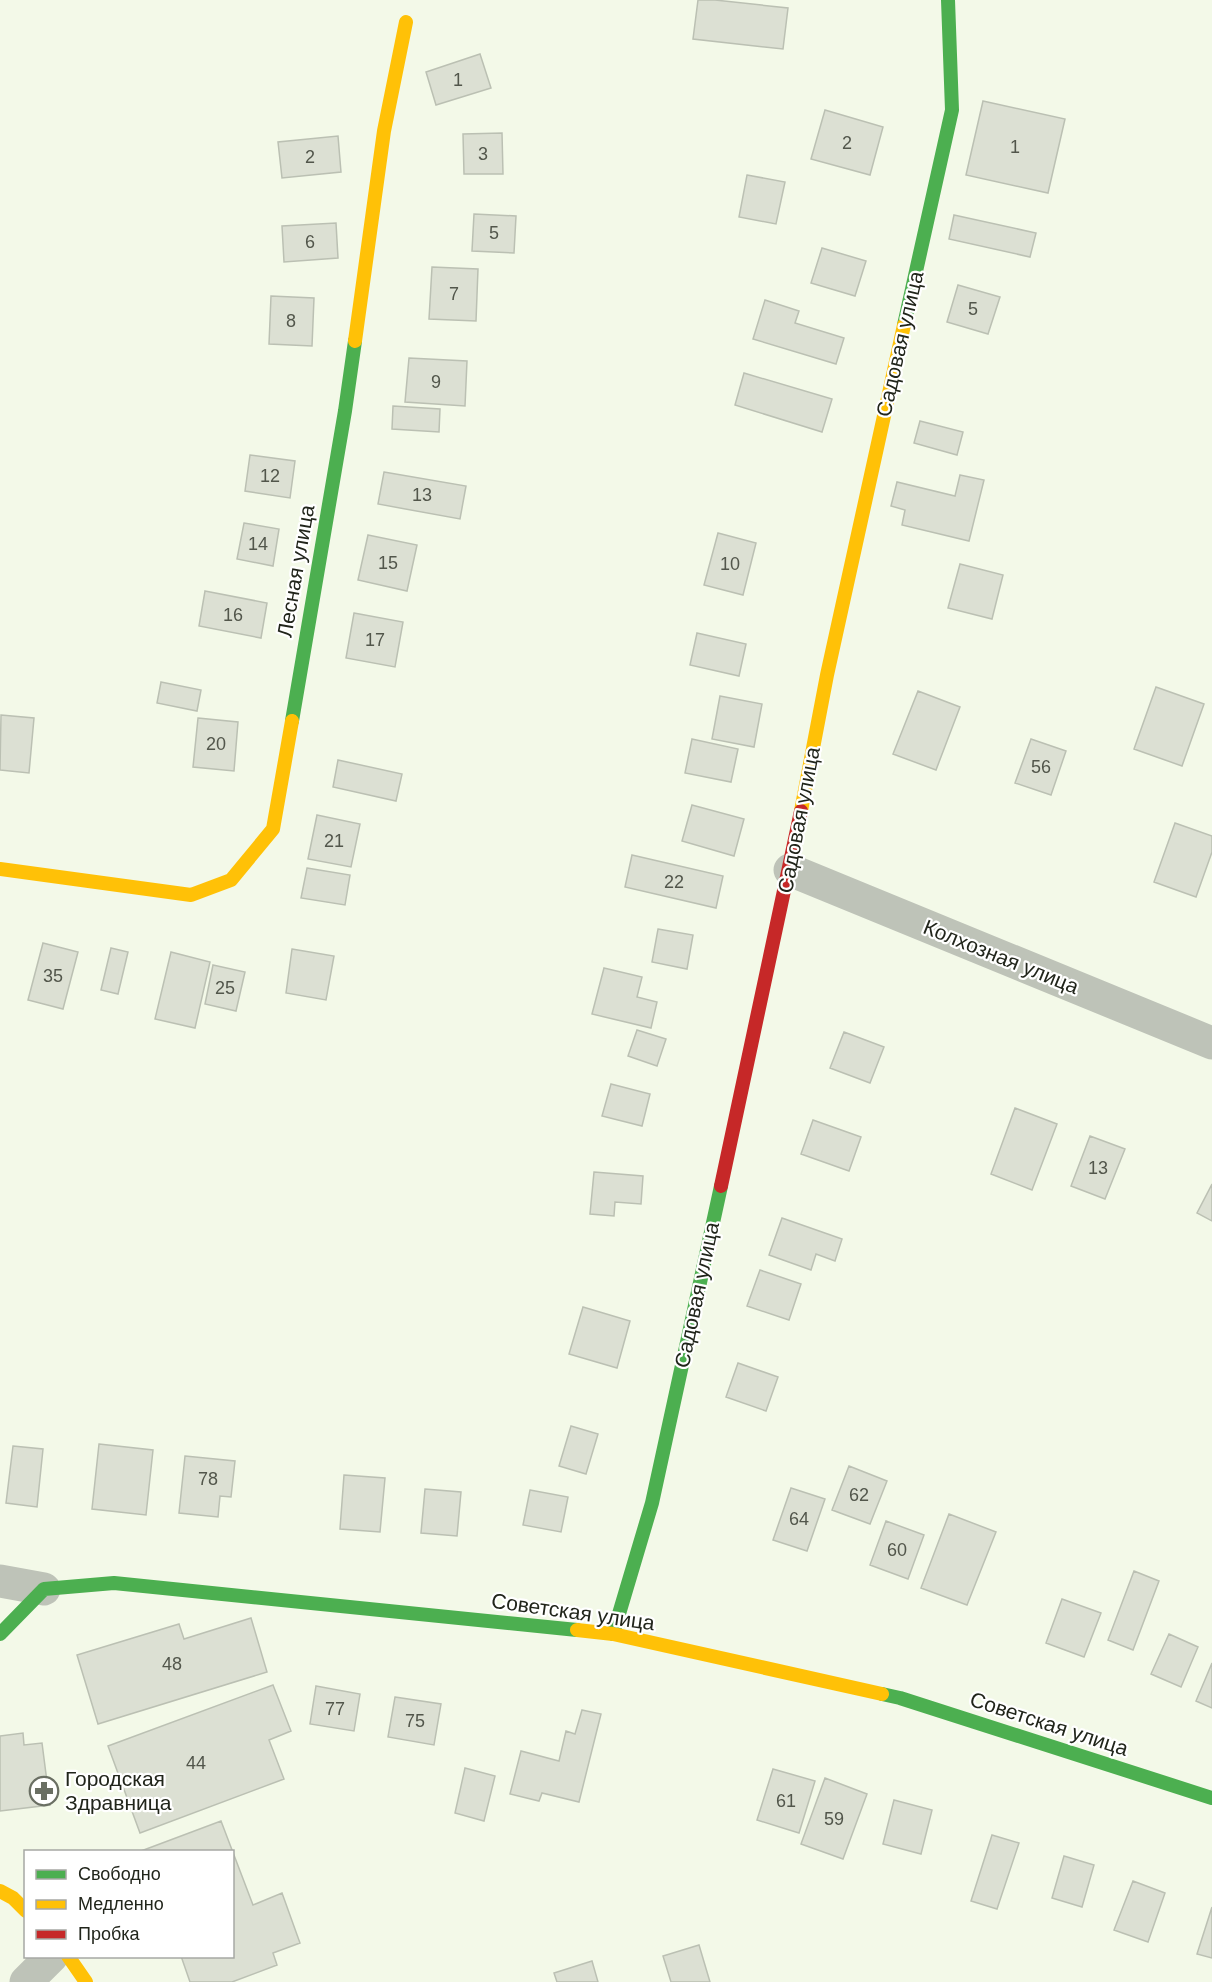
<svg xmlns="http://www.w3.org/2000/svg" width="1212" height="1982" viewBox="0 0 1212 1982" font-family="Arial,sans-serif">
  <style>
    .building { fill: #dce0d3; stroke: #bbc0b3; stroke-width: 1.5 }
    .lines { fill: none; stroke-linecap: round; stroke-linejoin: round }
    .street { stroke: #bec3b8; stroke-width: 33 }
    .fast { stroke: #4caf50; stroke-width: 14 }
    .slow { stroke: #ffc107; stroke-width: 14 }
    .jam { stroke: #c62828; stroke-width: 14 }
    .labels { text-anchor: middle; stroke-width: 4.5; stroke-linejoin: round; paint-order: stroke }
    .number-label { font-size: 18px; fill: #52564b }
    .street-label { font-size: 21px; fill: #21251b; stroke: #fff }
    .poi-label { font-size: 21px; fill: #21251b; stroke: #fff; text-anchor: start }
  </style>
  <rect width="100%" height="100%" fill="#f3f9e8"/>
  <!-- building -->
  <path class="building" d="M698,0H715L788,8L783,49L693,39Z
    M480,54L491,88L436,105L426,72Z
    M983,101L1065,119L1048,193L966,175Z
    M825,110L883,127L870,175L811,159Z
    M502,133L503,174H464L463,134Z
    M338,136L341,172L282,178L278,142Z
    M747,175L785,182L776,224L739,217Z
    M474,214L516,216L514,253L472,251Z
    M954,215L1036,233L1030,257L949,239Z
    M336,223L338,258L284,262L282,226Z
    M822,248L866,261L855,296L811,283Z
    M432,267L478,269L476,321L429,319Z
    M958,285L1000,297L988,334L947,322Z
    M271,296L314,298L312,346L269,344Z
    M765,300L799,311L795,323L844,338L836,364L753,339Z
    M409,358L467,361L465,406L405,402Z
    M744,373L832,399L822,432L735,405Z
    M393,406L440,409L439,432L392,429Z
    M920,421L963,432L957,455L914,443Z
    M250,455L295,461L290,498L245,491Z
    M384,472L466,486L460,519L378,504Z
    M960,475L984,480L969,541L902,525L905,510L891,506L897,482L955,496Z
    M244,523L279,529L273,566L237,559Z
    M718,533L756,543L743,595L704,585Z
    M368,535L417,545L407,591L358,580Z
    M960,564L1003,575L992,619L948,608Z
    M205,591L267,603L261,638L199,626Z
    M354,613L403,622L395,667L346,658Z
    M697,633L746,644L739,676L690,665Z
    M161,682L201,690L197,711L157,703Z
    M1156,687L1204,704L1182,766L1134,749Z
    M918,691L960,707L936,770L893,754Z
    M720,696L762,704L754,747L712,739Z
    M1,715L34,718L29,773L0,770Z
    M198,718L238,722L234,771L193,767Z
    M692,739L738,749L731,782L685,773Z
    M1031,739L1066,751L1051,795L1015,783Z
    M338,760L402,774L396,801L333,787Z
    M692,805L744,819L734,856L682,841Z
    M317,815L360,824L351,867L308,859Z
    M1175,823L1212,836V852L1196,897L1154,882Z
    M632,855L723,876L716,908L625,887Z
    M307,868L350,875L345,905L301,898Z
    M658,929L693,935L687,969L652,962Z
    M43,943L78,952L63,1009L28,1000Z
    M111,948L128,952L118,994L101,990Z
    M292,949L334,956L326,1000L286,993Z
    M171,952L210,962L195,1028L155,1019Z
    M213,965L245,972L236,1011L205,1004Z
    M604,968L642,977L637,997L657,1002L651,1028L592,1014Z
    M637,1030L666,1039L657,1066L628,1056Z
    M844,1032L884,1047L870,1083L830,1068Z
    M611,1084L650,1094L642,1126L602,1116Z
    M1015,1108L1057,1124L1032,1190L991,1174Z
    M813,1120L861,1137L849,1171L801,1154Z
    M1090,1136L1125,1149L1105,1199L1071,1186Z
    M594,1172L643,1176L641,1204L615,1202L614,1216L590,1214Z
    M1212,1184V1221L1197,1213Z
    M782,1218L842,1239L835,1261L816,1254L811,1270L769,1255Z
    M760,1270L801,1284L789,1320L747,1306Z
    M583,1307L630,1321L617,1368L569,1354Z
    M738,1363L778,1377L766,1411L726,1397Z
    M571,1426L598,1434L586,1474L559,1466Z
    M99,1444L153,1450L146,1515L92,1509Z
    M13,1446L43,1449L37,1507L6,1503Z
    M185,1456L235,1461L231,1497L220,1496L218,1517L179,1513Z
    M849,1466L887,1481L870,1524L832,1510Z
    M344,1475L385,1478L380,1532L340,1529Z
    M791,1488L825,1499L807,1551L773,1540Z
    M425,1489L461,1492L457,1536L421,1533Z
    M530,1490L568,1497L561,1532L523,1525Z
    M949,1514L996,1532L967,1605L921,1588Z
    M886,1521L924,1535L908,1579L870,1565Z
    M1134,1571L1159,1581L1133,1650L1108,1640Z
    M1062,1599L1101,1613L1084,1657L1046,1643Z
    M251,1618L267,1672L98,1724L77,1655L179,1624L184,1639Z
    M1169,1634L1198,1647L1181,1687L1151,1674Z
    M1212,1663V1708L1196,1701Z
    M273,1685L291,1731L269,1740L284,1779L140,1833L108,1746Z
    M316,1686L360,1694L354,1731L310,1724Z
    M395,1697L441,1704L434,1745L388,1737Z
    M582,1710L601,1714L579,1802L542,1793L539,1801L510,1794L521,1751L559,1761L566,1731L575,1734Z
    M23,1733L24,1745L42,1743L50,1805L0,1811V1736Z
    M465,1768L495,1776L484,1821L455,1813Z
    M773,1769L815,1781L799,1833L757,1820Z
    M825,1778L867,1794L843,1859L801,1844Z
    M894,1800L932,1810L921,1854L883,1844Z
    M221,1821L253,1905L282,1893L300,1943L273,1953L277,1965L232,1982H190L181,1956H232V1852L141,1851Z
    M992,1835L1019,1843L997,1909L971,1901Z
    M1064,1856L1094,1865L1082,1907L1052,1898Z
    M1133,1881L1165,1893L1148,1942L1114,1930Z
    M1212,1907V1958L1197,1954Z
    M699,1945L710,1982H671L663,1956Z
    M592,1961L598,1982H557L554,1973Z"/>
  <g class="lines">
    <!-- street -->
    <path class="street" d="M790,870L1212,1043
      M0,1581L44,1589
      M26,1982L52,1956"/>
    <!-- fast -->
    <path class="fast" d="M904,325L952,110L948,0
      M292,721L345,411L355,341
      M0,1634L44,1589L114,1583L577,1630
      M613,1634L652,1503L721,1186
      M882,1694L900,1698L1212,1798"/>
    <!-- slow -->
    <path class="slow" d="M355,341L384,131L406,22
      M801,811L827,675L904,325
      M0,869L191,895L231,880L273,829L292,721
      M577,1630L613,1634L882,1694
      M0,1891L13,1898L26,1911
      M68,1956L86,1982"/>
    <!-- jam -->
    <path class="jam" d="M721,1186L801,811"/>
  </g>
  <!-- icons -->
  <defs>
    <g id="pharmacy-ring" transform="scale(1.5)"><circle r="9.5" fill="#fff" stroke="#6a6f63" stroke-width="1.5"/><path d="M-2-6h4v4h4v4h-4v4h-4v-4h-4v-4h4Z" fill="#6a6f63"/></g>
  </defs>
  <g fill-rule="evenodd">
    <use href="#pharmacy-ring" x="44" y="1791"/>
  </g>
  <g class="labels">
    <!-- number labels -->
    <g class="number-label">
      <text x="458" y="86">1</text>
      <text x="847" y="149">2</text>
      <text x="1015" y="153">1</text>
      <text x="483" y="160">3</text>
      <text x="310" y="163">2</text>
      <text x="494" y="239">5</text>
      <text x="310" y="248">6</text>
      <text x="454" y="300">7</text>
      <text x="973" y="315">5</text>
      <text x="291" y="327">8</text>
      <text x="436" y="388">9</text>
      <text x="270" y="482">12</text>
      <text x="422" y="501">13</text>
      <text x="258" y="550">14</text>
      <text x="388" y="569">15</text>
      <text x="730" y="570">10</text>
      <text x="233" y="621">16</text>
      <text x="375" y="646">17</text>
      <text x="216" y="750">20</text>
      <text x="1041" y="773">56</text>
      <text x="334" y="847">21</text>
      <text x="674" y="888">22</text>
      <text x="53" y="982">35</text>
      <text x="225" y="994">25</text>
      <text x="1098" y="1174">13</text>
      <text x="208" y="1485">78</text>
      <text x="859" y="1501">62</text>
      <text x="799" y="1525">64</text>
      <text x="897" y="1556">60</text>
      <text x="172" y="1670">48</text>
      <text x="335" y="1715">77</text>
      <text x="415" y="1727">75</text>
      <text x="196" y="1769">44</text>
      <text x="786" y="1807">61</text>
      <text x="834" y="1825">59</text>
    </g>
    <!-- street labels -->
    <g class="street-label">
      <text transform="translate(900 344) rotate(-77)" y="7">Садовая улица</text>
      <text transform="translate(296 571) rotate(-80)" y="7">Лесная улица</text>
      <text transform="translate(799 820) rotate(-79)" y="7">Садовая улица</text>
      <text transform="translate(1001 957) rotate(22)" y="7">Колхозная улица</text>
      <text transform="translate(697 1295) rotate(-78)" y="7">Садовая улица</text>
      <text transform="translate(573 1612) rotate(8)" y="7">Советская улица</text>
      <text transform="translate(1049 1724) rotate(18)" y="7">Советская улица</text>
    </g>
    <!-- poi labels -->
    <g class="poi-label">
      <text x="65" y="1786">Городская<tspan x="65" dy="24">Здравница</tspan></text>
    </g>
  </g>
  <!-- legend -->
  <rect x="24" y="1850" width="210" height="108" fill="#ffffff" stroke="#a6a8a4" stroke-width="1.5"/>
  <rect x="36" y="1870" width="30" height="9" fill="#4caf50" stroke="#a6a8a4" stroke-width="1.5"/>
  <text x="78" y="1880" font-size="18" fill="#21251b">Свободно</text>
  <rect x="36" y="1900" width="30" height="9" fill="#ffc107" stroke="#a6a8a4" stroke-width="1.5"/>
  <text x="78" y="1910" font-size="18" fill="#21251b">Медленно</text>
  <rect x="36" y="1930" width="30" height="9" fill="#c62828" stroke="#a6a8a4" stroke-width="1.5"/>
  <text x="78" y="1940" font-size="18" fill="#21251b">Пробка</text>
</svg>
